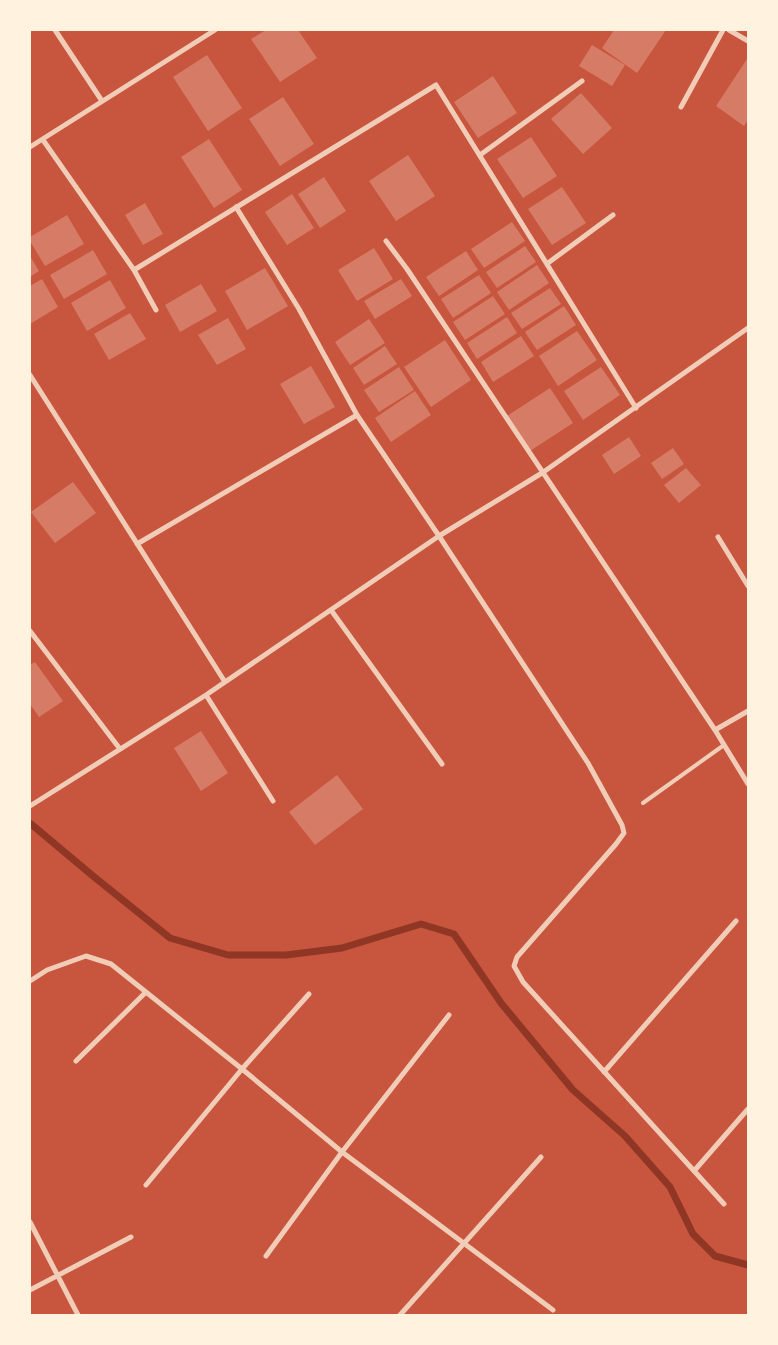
<svg xmlns="http://www.w3.org/2000/svg" width="778" height="1345" viewBox="0 0 778 1345" font-family="Poppins,sans-serif">
  <style>
    .lines { fill: none; stroke-linecap: round; stroke-linejoin: round }
    .stream { stroke: #8f3625; stroke-width: 7 }
    .building { fill: #d67c66 }
    .service { stroke: #f1ccb7; stroke-width: 4 }
    .minor { stroke: #f1ccb7; stroke-width: 5 }
  </style>
  <rect width="100%" height="100%" fill="#c8553d"/>
  <g class="lines">
    <!-- stream -->
    <path class="stream" d="M31,824L93,876L170,938L228,955H286L342,948L421,924L454,934L501,1003L573,1090L625,1136L670,1187L693,1234L715,1256L748,1265"/>
  </g>
  <!-- building -->
  <path class="building" d="M266,30H298L317,58L280,82L251,39Z
    M614,30H666L637,73L602,48Z
    M592,45L625,65L612,86L579,66Z
    M207,55L242,108L208,131L173,77Z
    M747,59L748,60V120L744,126L716,106Z
    M493,76L517,113L478,138L454,102Z
    M581,93L612,128L583,154L551,119Z
    M283,97L314,144L280,166L249,119Z
    M531,137L557,176L523,198L497,159Z
    M209,139L242,190L214,208L181,157Z
    M408,155L435,196L396,221L369,181Z
    M324,177L346,211L320,228L298,194Z
    M562,187L586,223L552,245L528,209Z
    M292,194L314,228L287,245L265,212Z
    M145,203L163,234L143,245L125,215Z
    M67,215L84,244L45,266L30,241V237Z
    M512,222L525,241L484,268L471,249Z
    M525,246L536,262L497,288L486,272Z
    M374,248L393,279L357,301L338,270Z
    M93,250L107,274L64,299L50,275Z
    M466,251L478,270L439,296L426,277Z
    M30,256L39,271L30,277Z
    M537,265L549,283L509,310L497,292Z
    M265,268L288,306L247,330L225,291Z
    M479,275L491,293L453,318L441,299Z
    M42,279L58,307L30,324V286Z
    M401,279L412,296L375,319L364,301Z
    M110,280L126,308L87,331L71,303Z
    M201,284L217,311L180,332L165,305Z
    M550,288L561,304L522,329L511,313Z
    M493,296L505,314L465,340L453,322Z
    M564,306L576,325L537,350L525,332Z
    M130,313L146,339L109,360L94,334Z
    M507,317L517,333L477,359L467,343Z
    M228,318L246,349L217,365L198,335Z
    M369,319L385,343L350,365L335,342Z
    M577,331L597,360L558,386L539,356Z
    M521,336L534,356L493,382L481,362Z
    M445,340L471,380L431,407L404,367Z
    M385,346L397,364L364,385L353,368Z
    M311,366L335,407L304,424L280,384Z
    M399,367L414,390L379,412L364,390Z
    M601,367L620,395L583,420L564,391Z
    M550,388L573,423L530,451L507,416Z
    M415,391L431,415L391,442L375,418Z
    M629,437L641,456L614,474L602,455Z
    M673,448L684,464L662,479L651,463Z
    M686,468L701,485L679,503L664,485Z
    M73,482L96,513L55,543L31,512Z
    M35,662L63,701L39,717L30,704V665Z
    M201,731L228,773L201,791L174,748Z
    M337,775L363,809L315,845L289,812Z"/>
  <g class="lines">
    <!-- service -->
    <path class="service" d="M643,803L724,745"/>
    <!-- minor -->
    <path class="minor" d="M55,30L102,101
      M729,30L748,41
      M681,107L723,30
      M43,140L134,270L156,310
      M30,147L215,30
      M480,155L582,81
      M236,207L299,309L357,415L439,536L588,763L622,825L624,833L616,844L517,957L514,966L523,982L724,1204
      M386,241L407,269L715,730L748,784
      M548,263L613,215
      M134,270L436,85L636,408
      M30,375L225,682
      M718,537L748,586
      M137,544L357,415
      M331,610L442,764
      M30,631L120,749
      M206,695L273,801
      M715,730L748,711
      M30,806L206,695L439,536L542,473L748,328
      M30,981L47,970L86,956L111,964L242,1069L342,1152L553,1310
      M76,1061L146,992
      M604,1072L736,921
      M694,1171L748,1109
      M146,1185L242,1069L309,994
      M30,1222L78,1315
      M266,1256L342,1152L449,1015
      M30,1290L131,1237
      M400,1315L541,1157"/>
  </g>
  <!-- border -->
  <rect width="778" height="1345" fill="none" stroke="#fff3e0" stroke-width="62"/>
</svg>
